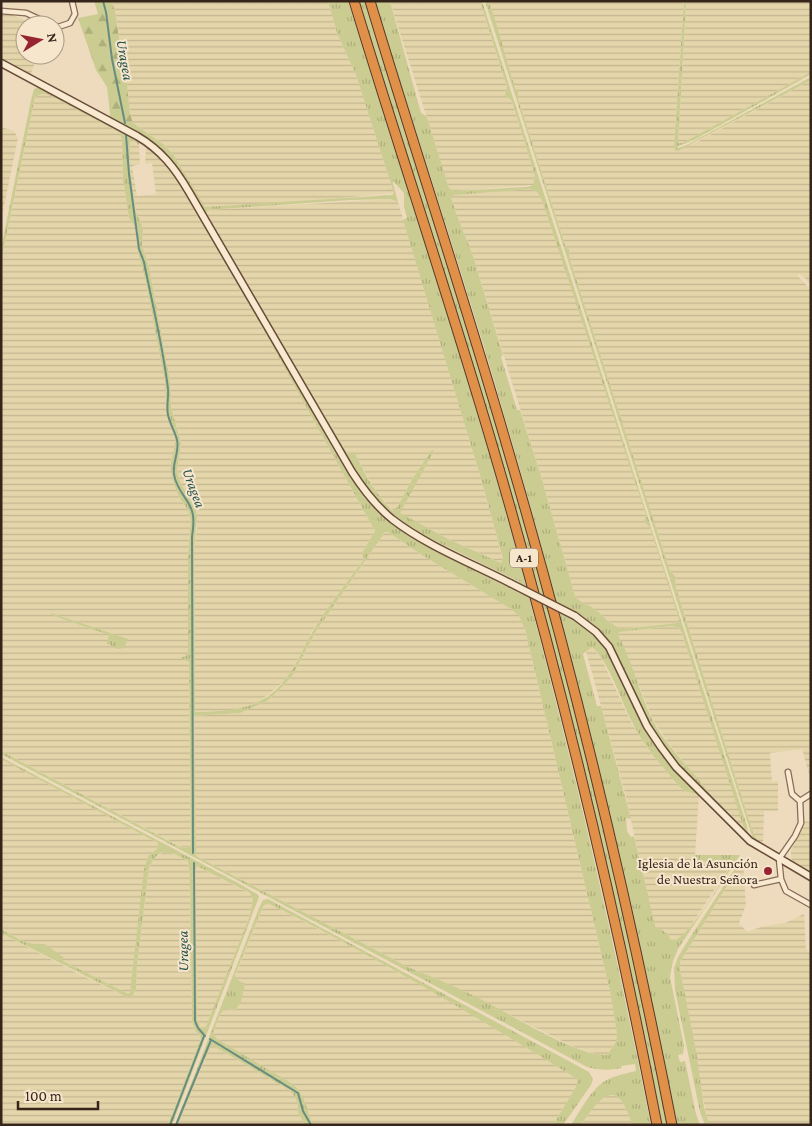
<svg xmlns="http://www.w3.org/2000/svg" width="812" height="1126" viewBox="0 0 812 1126" font-family="'Crimson Pro',serif">
  <style>
    .farmland { fill: url(#farmland-rules) }
    .grass { fill: url(#grass-tufts); fill-rule: evenodd }
    .forest { fill: url(#forest-firs) }
    .lines { fill: none; stroke-linecap: round; stroke-linejoin: round }
    .stream { stroke: #688d80; stroke-width: 2 }
    .street-casing { stroke: #866b56; stroke-width: 7 }
    .secondary-casing { stroke: #684c39; stroke-width: 9 }
    .highway-casing { stroke: #533a2b; stroke-width: 11 }
    .street { stroke: #f9e9d0; stroke-width: 4.5 }
    .secondary { stroke: #f9e9d0; stroke-width: 6 }
    .highway { stroke: #e1904a; stroke-width: 9 }
    .secondary-bridge-casing { stroke: #684c39; stroke-width: 9; stroke-linecap: butt }
    .secondary-bridge { stroke: #f9e9d0; stroke-width: 6 }
    .poi-dot { fill: #962531; stroke: #f6e6cc; stroke-width: 2 }
    .labels { text-anchor: middle; stroke-width: 4; stroke-linejoin: round; paint-order: stroke }
    .shield { fill: #f6e6cc; stroke: #6f5f50; stroke-width: 1 }
    .shield-label { font-size: 12px; font-weight: bold; fill: #35251b }
    .poi-label { font-size: 14px; fill: #35251b; stroke: #f6e6cc; text-anchor: end }
    .water-label { font-size: 15px; font-style: italic; fill: #2a554e; stroke: #f6e6cc }
  </style>
  <defs>
    <pattern id="farmland-rules" width="6" height="5" patternUnits="userSpaceOnUse" patternTransform="scale(1.25)"><rect width="6" height="5" fill="#e4d5aa"/><path d="M0 2.5h6" fill="none" stroke="#c4b792"/></pattern>
    <pattern id="grass-tufts" width="24" height="20" patternUnits="userSpaceOnUse" patternTransform="scale(1.25)"><rect width="24" height="20" fill="#cbcc91"/><path d="M3 7l-1-3M5 7V3M7 7l1-3M15 17l-1-3M17 17v-4M19 17l1-3" fill="none" stroke="#afaf7c"/></pattern>
    <pattern id="forest-firs" width="22" height="20" patternUnits="userSpaceOnUse" patternTransform="scale(1.25)"><rect width="22" height="20" fill="#cbcc91"/><path d="M5 1l3.5 6h-7zM16 11l3.5 6h-7z" fill="#afaf7c"/></pattern>
  </defs>
  <rect width="100%" height="100%" fill="#eedbbd"/>
  <!-- farmland -->
  <path class="farmland" d="M112,1H328L337,33L356,75L394,193L309,201L204,207L173,154L163,144L133,123L130,114L125,63L121,50L115,12Z
    M390,1H480L507,87L505,95L512,101L535,176L533,185L454,191L449,188Z
    M489,1H684L674,146L675,151L697,142L811,80V285L805,278L799,274L797,275L811,290V781L802,749L770,753L772,782L778,781V811H764L763,845L759,843L753,833L676,588L675,576L670,571L570,260L569,249L566,248L518,99V91L515,88L503,51Z
    M686,1H811V72L683,143H678Z
    M1,14L12,15L38,25H25V55H38L30,76L1,60Z
    M41,94H47L119,132L122,140L123,178L129,218L138,230L137,248L146,282L165,382L166,410L176,440L171,461L179,497L188,510L191,521L188,556V652L186,656L181,658L189,662L191,846L188,848L181,847L1,751V261L35,97Z
    M1,127L14,131L18,138L1,221Z
    M130,140H133L139,145L140,164L132,166L137,196L156,194L152,163L145,164L146,149L151,150L170,170L186,196L263,329L375,531L362,553L364,559L312,631L305,647L287,679L260,701L244,708L229,711L195,712L194,551L197,528L195,507L181,484L177,471L181,443L171,407L170,382L149,267L142,246L143,228L136,212L129,163Z
    M531,189L538,193L543,203L572,288L646,515L644,522L650,527L679,619L678,623L622,629L616,627L592,607L578,600L575,596L540,473L473,256L456,213L451,196L454,195Z
    M391,199L398,202L480,475L503,560L501,563L450,540L399,513L433,451L413,478L398,506L394,511L387,505L377,493L354,453L349,455L324,415L206,213L208,210Z
    M385,532H388L422,555L511,609L520,616L525,629L610,991L617,1034L616,1042L607,1055H599L574,1047L442,981L408,967L196,856L194,716L240,713L267,701L279,690L292,676L316,631Z
    M672,626L679,628L682,633L732,786L745,826L744,828L708,793L667,741L653,720L618,635L619,632Z
    M592,647L601,658L632,724L648,749L699,796L695,855L696,858L708,862H733L688,930L681,937L674,941L670,939L668,934L654,926L626,797L586,651Z
    M1,759L158,843L157,849L148,856L130,993L128,994L95,978L63,961L45,944H34L22,941L1,929Z
    M804,821L811,822V872L792,861L791,856V851Z
    M168,851L188,861L190,876L192,1021L195,1030L201,1038L168,1125H1V933L77,973L127,997H132L136,989L137,964L149,868L154,859L163,852Z
    M743,860L746,905L739,923L747,932L761,927L785,923L804,914L806,950L811,952V1125H709L707,1120L680,970V962Z
    M197,866L251,894L253,900L249,918L205,1030L200,1027L197,1020L195,869Z
    M268,903L362,952L471,1013L577,1079V1085L553,1125H313L308,1114L304,1099L217,1039L213,1033L220,1014L225,1009L235,1010L245,984L235,979V976L263,906Z
    M212,1045L291,1091L297,1101L298,1112L305,1125H178L203,1062L206,1058L207,1051Z
    M606,1095L617,1096L621,1099L626,1105L632,1125H581L599,1099Z"/>
  <!-- grass -->
  <path class="grass" d="M328,1H348C396,154 446,306 491,460C554,679 606,901 651,1125H632C618,1076 601,1095 581,1125H571C580,1111 589,1093 602,1083C612,1076 624,1074 636,1071L635,1064L621,1066V1068C608,1071 599,1070 587,1067L1,754V751L180,847L188,848L191,846L189,662L180,658L186,656L188,652V556L191,521L188,510L179,497L172,477L171,462L176,440L166,410L165,382L146,282L137,248L138,230L129,218L123,178L122,140L119,132L47,94H41L35,97L1,261V249L31,100L34,89L39,87L139,140V145L133,140L130,141L129,163L136,212L143,228L142,246L149,267L170,382L171,407L181,443L177,471L181,484L195,507L197,517L194,551L195,712C231,711 264,710 287,677C298,663 304,646 313,631C328,606 347,583 364,559L362,553L375,531L263,329L186,196L170,170L160,158L151,151L146,149L148,147L160,156L177,179L275,345L334,451L351,479L366,499L394,525L412,538L523,595L520,582L425,536L407,525L380,503L367,487L336,439L182,174L161,149L127,128L133,123L163,144L173,154L205,207L392,195L394,193L356,75L337,33ZM392,180L404,193V207L407,218L403,220L480,475L503,559L501,563L450,540L400,513L434,451L432,450L413,478L398,506L393,511C375,495 365,473 354,452L348,454L324,415L206,213L208,210L350,200L391,199L398,202ZM385,532H388L422,555L511,609L519,616L525,629L610,991L617,1034L616,1042L607,1055C579,1057 515,1017 488,1003C462,989 435,978 408,967L196,856L194,716L240,713L267,701L279,690L292,676L316,631Z
    M358,1H366C417,169 472,336 521,504C580,709 625,917 668,1125H661L615,907L460,326Z
    M375,1H390L421,113L426,116L428,121L449,188L454,191L528,187L533,185L535,176L512,101L505,95L507,87L480,1H482L747,826L748,834L745,835C717,805 679,769 657,735C629,691 623,638 574,611L576,621C611,645 615,668 632,705C648,737 669,771 698,793L696,794L685,791L680,787C663,767 644,747 632,722C621,701 609,662 592,647L583,654L597,706H601L631,819L626,818L627,831L631,837L634,836L655,926L668,934L670,939L674,941C694,931 719,884 732,864V862H708L696,858L695,855H740L678,949L673,961L670,977L672,987L684,1046L683,1054L678,1055L680,1062L685,1061L696,1114L700,1125H677C632,895 577,667 512,442C470,294 420,148 375,1ZM531,189L538,193L543,203L646,515L644,522L650,527L679,619L678,623L622,629C610,625 602,614 592,607C585,603 579,602 575,596L540,473L520,410H517L501,357L503,355L473,256L456,213L451,197L454,195ZM672,626L679,628L682,633L744,828C728,816 715,800 702,784C683,760 659,738 648,710C637,684 631,659 618,635L619,632Z
    M485,1H489C499,30 506,60 515,88L518,91V99L566,248L569,249L570,260L670,571L675,576L676,588L753,833L759,843L763,845V847L753,839Z
    M684,1L686,2L678,143H683L811,72V74L694,140L678,146V148L687,145L811,77V80L678,151H675L674,146Z
    M51,613L128,639L124,648L117,649L107,643L109,635L52,615Z
    M1,757L238,883L257,894L259,897L172,1125H168L201,1038L195,1030L192,1021L190,876L188,861C169,851 160,845 149,868L137,964L136,989L132,997H127L1,933V929L22,941L34,944H45L63,957V961L128,994L130,993L144,870L148,856L157,849L158,843L1,759ZM197,866L250,893L253,900L249,918L205,1029L200,1027L197,1020L195,870Z
    M742,858L743,860L680,962V970L696,1051L704,1107L709,1125H705L700,1112L675,990L674,968L678,957L689,939Z
    M268,899L589,1072L593,1079L591,1085L563,1125H553L577,1085V1079C476,1016 374,956 268,903L263,906L235,975L236,979L245,984L241,1002L235,1010L225,1009L220,1014L213,1033L217,1039L291,1083C307,1095 305,1108 313,1125H305L298,1112L297,1101L291,1091L212,1045C207,1051 207,1057 203,1062L178,1125H175L259,908L263,900Z"/>
  <!-- forest -->
  <path class="forest" d="M94,1H112L115,12L121,50L125,63L130,114L133,123L127,128L109,119L110,114L107,87L96,70L78,18L98,14Z"/>
  <g class="lines">
    <!-- stream -->
    <path class="stream" d="M103,1L106,12L112,59L125,123
      M126,135L129,174L139,249L144,262C152,303 163,346 168,389C169,397 166,406 168,415C170,424 175,432 177,440C180,452 172,462 174,474C176,490 188,498 192,511C195,520 193,528 192,537L193,853
      M194,863L195,1021L198,1028L205,1036
      M210,1039L298,1093L303,1111L311,1125
      M170,1125L204,1036
      M176,1125L211,1040"/>
    <!-- street casing -->
    <g class="street-casing">
      <path id="street" d="M1,11L26,13L52,25
        M55,26L58,27L70,23L75,14L72,1
        M788,772L792,794L800,801
        M811,794L800,801L801,823L795,836L779,859L781,879L786,891L811,905
        M754,885L781,879"/>
    </g>
    <!-- secondary casing -->
    <g class="secondary-casing">
      <path id="secondary" d="M1,63L137,136C161,150 175,168 189,192L352,472C363,489 376,506 392,519C427,546 471,563 510,583
        M575,616L596,632L609,647L647,726L661,747L676,767L750,841L811,877"/>
    </g>
    <!-- highway casing -->
    <g class="highway-casing">
      <path id="highway" d="M354,1C401,156 453,309 498,465C561,682 614,903 657,1125
        M370,1C416,154 467,306 511,460C575,678 628,901 672,1125"/>
    </g>
    <!-- street -->
    <use href="#street" class="street"/>
    <!-- secondary -->
    <use href="#secondary" class="secondary"/>
    <!-- highway -->
    <use href="#highway" class="highway"/>
    <!-- secondary-bridge casing -->
    <g class="secondary-bridge-casing">
      <path id="secondary-bridge" d="M510,583L575,616"/>
    </g>
    <!-- secondary-bridge -->
    <use href="#secondary-bridge" class="secondary-bridge"/>
  </g>
  <!-- markers -->
  <circle class="poi-dot" cx="768" cy="871" r="5"/>
  <g class="labels">
    <!-- shield labels -->
    <rect class="shield" x="510" y="548.5" width="28" height="19" rx="4"/>
    <g class="shield-label">
      <text x="524" y="562">A-1</text>
    </g>
    <!-- poi labels -->
    <g class="poi-label">
      <text x="758" y="868">Iglesia de la Asunción<tspan x="758" dy="16">de Nuestra Señora</tspan></text>
    </g>
    <!-- water labels -->
    <g class="water-label">
      <text transform="translate(125 60) rotate(80)" y="5">Uragea</text>
      <text transform="translate(194 488) rotate(70)" y="5">Uragea</text>
      <text transform="translate(183 951) rotate(-91)" y="5">Uragea</text>
    </g>
  </g>
  <!-- border -->
  <rect width="812" height="1126" fill="none" stroke="#35251b" stroke-width="5"/>
  <!-- north arrow -->
  <g transform="translate(40 40) rotate(80)"><circle r="24" fill="#f6e6cc" stroke="#a99985"/>
  <path d="M0-4L9 19L0 12L-9 19Z" fill="#962531"/>
  <text y="-8" font-size="14" font-weight="bold" text-anchor="middle" fill="#35251b">N</text>
  </g>
  <!-- scale -->
  <path d="M18 1101v8h80v-8" fill="none" stroke="#35251b" stroke-width="2.5"/>
  <text x="25" y="1101" font-size="15" fill="#35251b" stroke="#f6e6cc" stroke-width="4" paint-order="stroke">100 m</text>
</svg>
